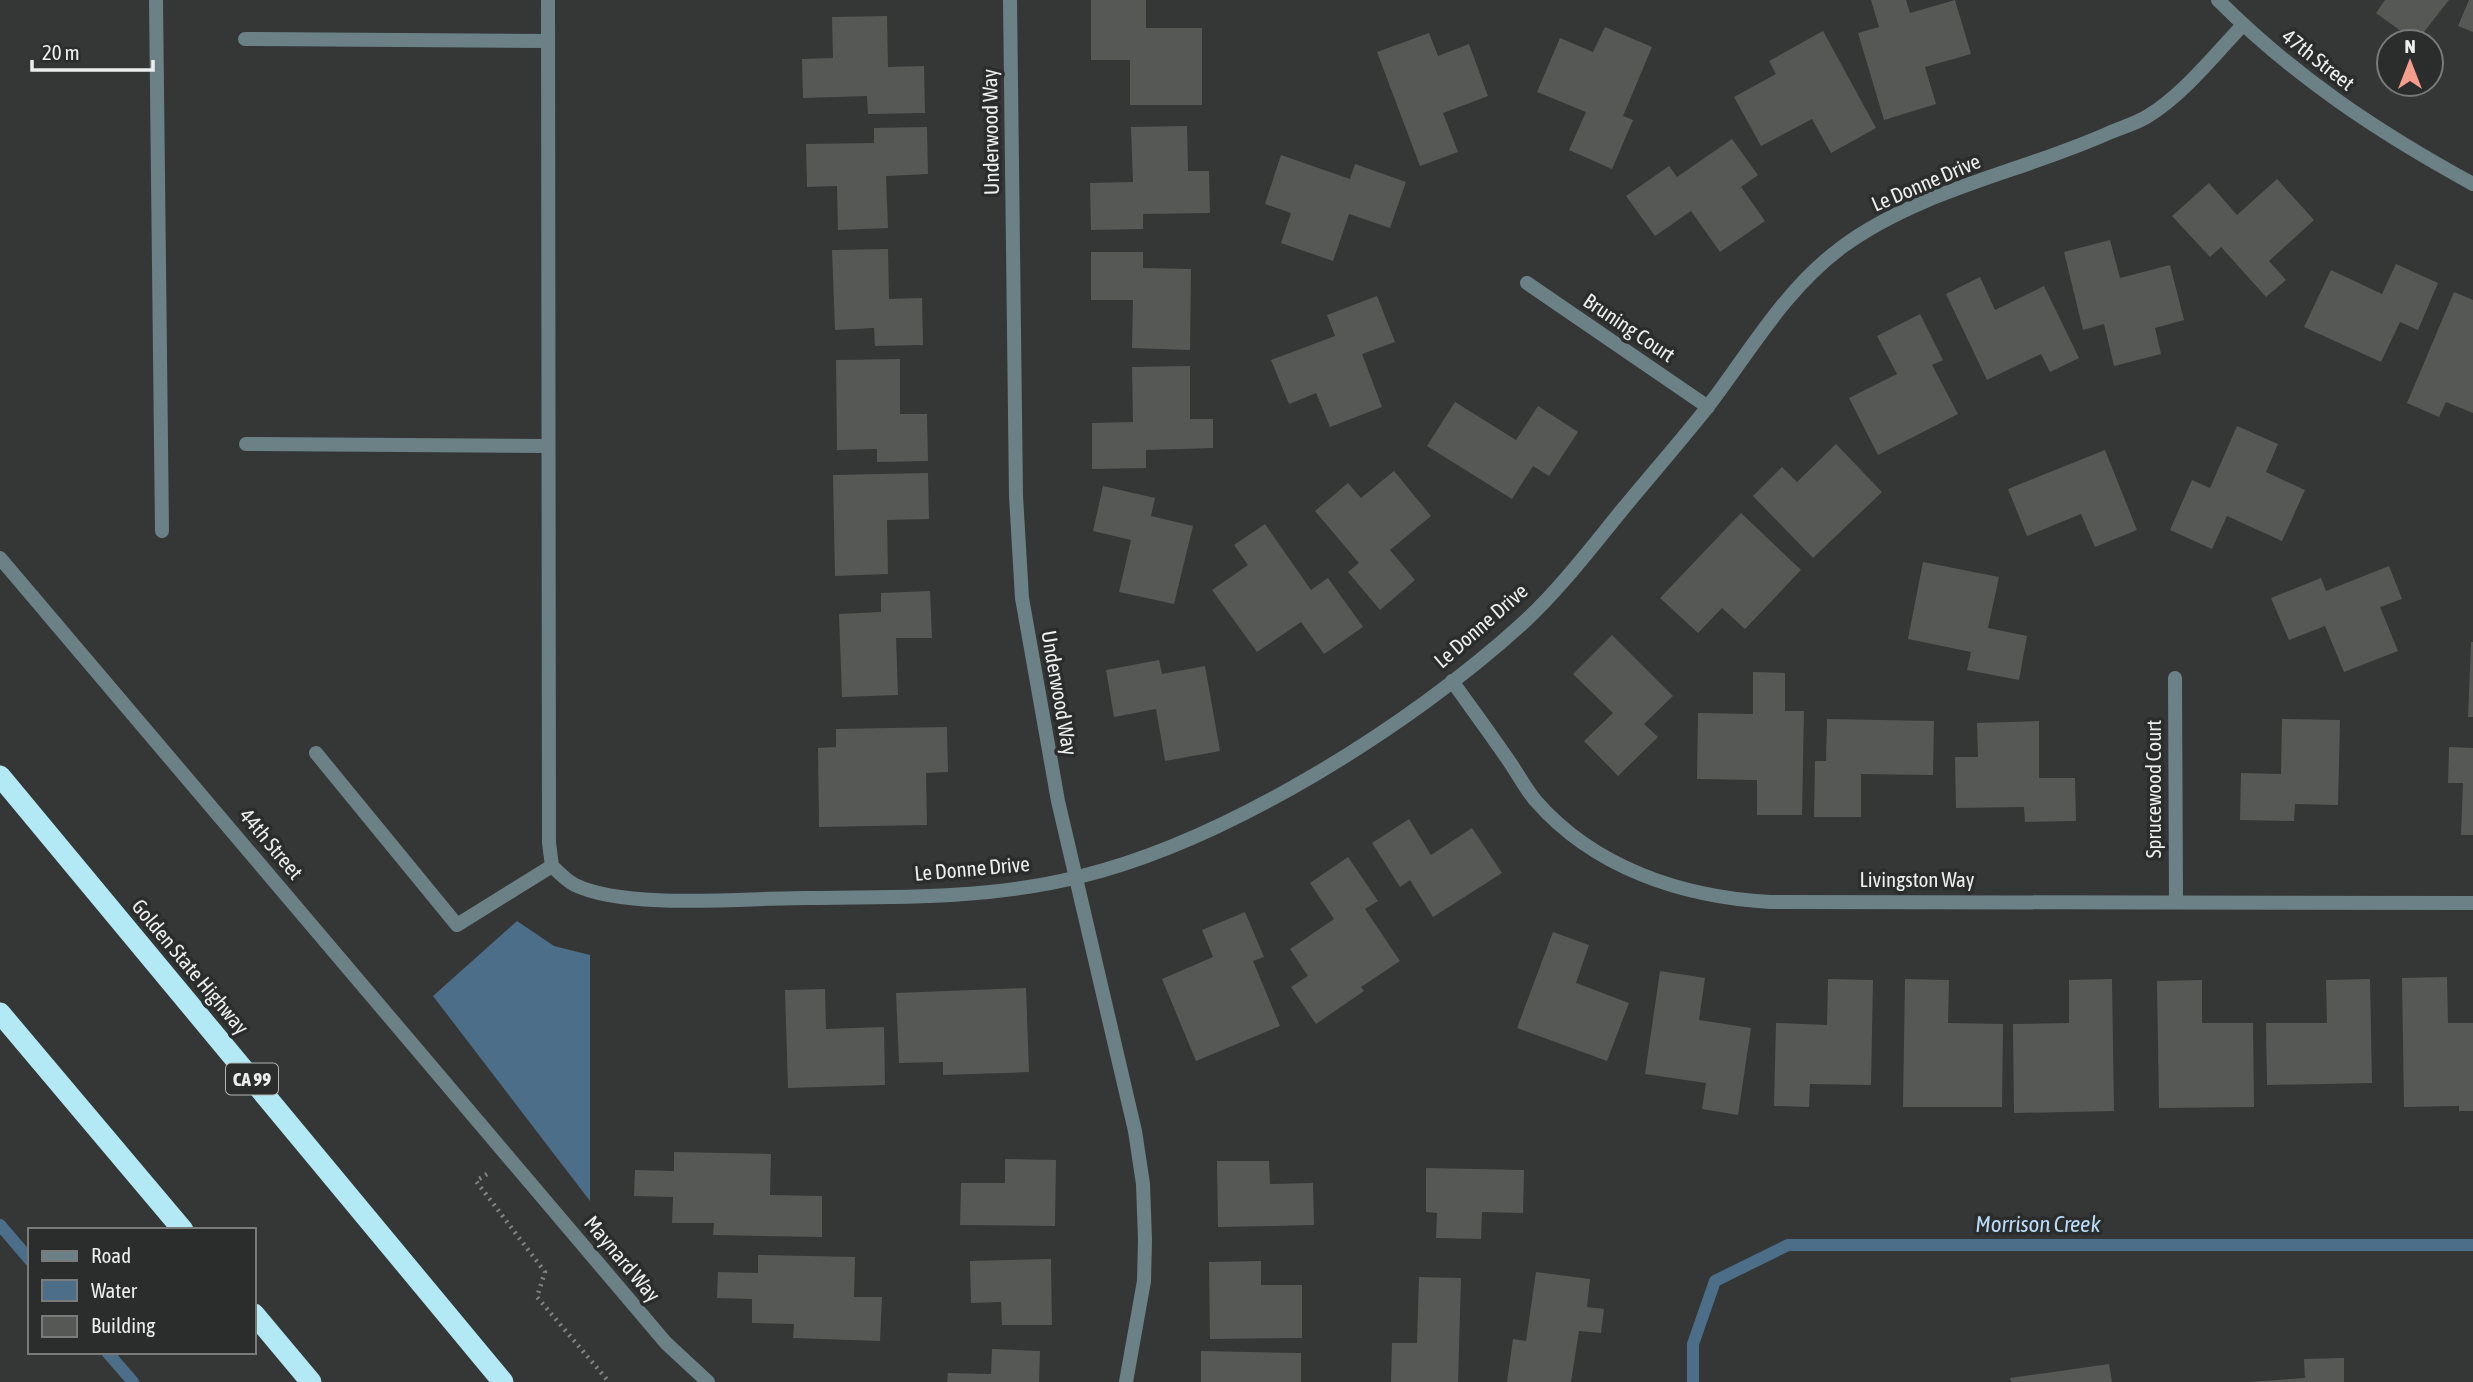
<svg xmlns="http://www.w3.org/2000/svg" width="2473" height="1382" viewBox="0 0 2473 1382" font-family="'Asap Condensed',sans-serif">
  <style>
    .water { fill: #4c6e89 }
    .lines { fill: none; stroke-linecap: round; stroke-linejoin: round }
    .stream { stroke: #4c6e89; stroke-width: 12 }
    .building { fill: #565856 }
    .path { stroke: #808382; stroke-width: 4.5; stroke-dasharray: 2 5; stroke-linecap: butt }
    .service { stroke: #6c8186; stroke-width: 14 }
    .minor { stroke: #6c8186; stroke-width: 14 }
    .tertiary { stroke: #6c8186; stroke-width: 14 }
    .motorway { stroke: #b2e9f5; stroke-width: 21 }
    .labels { text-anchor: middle; stroke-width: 7; stroke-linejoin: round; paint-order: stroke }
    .shield { fill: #2a2d2c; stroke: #b2b5b4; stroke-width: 2 }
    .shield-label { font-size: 19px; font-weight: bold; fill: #edefee }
    .street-label { font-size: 21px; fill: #edefee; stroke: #2a2d2c }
    .water-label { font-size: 23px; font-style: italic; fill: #badcf8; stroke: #2a2d2c }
  </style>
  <rect width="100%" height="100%" fill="#343736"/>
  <!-- water -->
  <path class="water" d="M517,921L554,946L590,955V1201L433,996Z"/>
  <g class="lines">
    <!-- stream -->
    <path class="stream" d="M0,1225L30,1260
      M107,1352L133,1382
      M1693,1382V1344L1715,1281L1788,1245H2473"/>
  </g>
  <!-- building -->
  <path class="building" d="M1091,0H1146V28H1202V105H1130V60H1091Z
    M1871,0H1906L1910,13L1955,0L1971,54L1925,67L1936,104L1884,120L1858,33L1879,27Z
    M2385,0H2449L2416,42L2376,13Z
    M2469,0H2473V32L2458,26Z
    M887,16L888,67L924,66L925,113L868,114L867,96L803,98L802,59L833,58L832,17Z
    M1605,27L1652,47L1623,116L1633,120L1612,169L1569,150L1586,112L1537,92L1560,38L1593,52Z
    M1823,31L1876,128L1831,153L1812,119L1761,146L1734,97L1776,74L1769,61Z
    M1429,33L1438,56L1469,44L1488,96L1443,113L1458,152L1420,166L1377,52Z
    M1187,126L1188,171H1209L1210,213L1143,214V229L1091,230L1090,183L1133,182L1131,127Z
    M927,127L928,174L886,176L888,228L838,230L837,186L807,187L806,144L874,143V128Z
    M1732,139L1758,175L1741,187L1765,221L1720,252L1691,211L1655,236L1626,196L1669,166L1677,177Z
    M1281,155L1350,179L1355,164L1406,182L1390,228L1349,214L1333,261L1281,243L1291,213L1265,204Z
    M2277,179L2314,220L2269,261L2286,280L2266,297L2221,247L2210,257L2172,216L2209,183L2237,215Z
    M2110,240L2120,278L2170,265L2184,320L2155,328L2161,354L2114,366L2104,324L2083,330L2064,252Z
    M888,249L889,299L922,298L923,345L875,346L874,328L835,330L832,250Z
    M1091,252H1143V268L1191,269L1190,350L1132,348L1133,300H1091Z
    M2396,264L2438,283L2418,330L2400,322L2381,362L2304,327L2331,270L2382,294Z
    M1980,277L1995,310L2044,286L2079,358L2050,372L2041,354L1987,380L1946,294Z
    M2454,292L2473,300V413L2446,402L2439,417L2407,403Z
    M1377,296L1395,342L1362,354L1382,407L1330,427L1316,393L1289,404L1271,360L1335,336L1327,315Z
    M1920,314L1943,360L1932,365L1958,414L1878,455L1849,398L1897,374L1877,336Z
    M900,359V414H927L928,461L877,462V449L837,450L836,360Z
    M1190,366V419H1213V448L1146,450V468L1092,469V423L1133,422L1132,367Z
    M1455,402L1516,440L1538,406L1578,432L1549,476L1533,466L1512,499L1427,446Z
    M2237,426L2278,444L2266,472L2305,490L2282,541L2227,516L2212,549L2170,530L2192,480L2210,488Z
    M1836,444L1882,492L1813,558L1753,496L1782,467L1797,482Z
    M2105,450L2137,530L2095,547L2081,514L2027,536L2008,489Z
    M1394,471L1431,516L1390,550L1415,580L1380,610L1348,572L1359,563L1315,511L1348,483L1361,498Z
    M928,473L929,519L887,520L888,574L835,576L833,475Z
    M1103,486L1155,498L1151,516L1193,526L1174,604L1119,592L1131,540L1093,531Z
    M1741,513L1801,570L1745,629L1722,608L1698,633L1660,598Z
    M1265,524L1311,590L1328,578L1363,627L1324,654L1301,622L1257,652L1212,590L1248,565L1234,545Z
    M1923,562L1999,577L1988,628L2027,636L2019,680L1967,670L1971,652L1908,639Z
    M2389,566L2402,599L2380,607L2398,651L2344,672L2325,626L2289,640L2271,598L2321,578L2326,591Z
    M930,591L932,638H896L898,695L842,697L839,614L881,612V593Z
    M1612,635L1673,696L1644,724L1658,737L1618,776L1584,741L1613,713L1573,674Z
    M2471,642H2473V717H2468Z
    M1159,660L1162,674L1205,666L1220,751L1165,761L1156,709L1114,717L1106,670Z
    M1753,672L1785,673V711H1804L1802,815H1757V780L1697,779L1698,713L1753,714Z
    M1827,719L1934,721L1933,775L1861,774V817H1814L1815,761H1826Z
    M2282,719L2340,720L2338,805L2295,804L2294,821L2240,820L2241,773L2281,774Z
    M2039,721V778H2075L2076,821L2025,822L2024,807L1956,808L1955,757H1978L1977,723Z
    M947,727L948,772L926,773L927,825L819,827L818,748L836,747V729Z
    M2449,747L2473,748V835H2461L2463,783H2448Z
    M1409,819L1431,855L1472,828L1502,873L1433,917L1410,880L1400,887L1372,843Z
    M1348,857L1378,901L1365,909L1400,961L1361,987L1364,991L1316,1024L1291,987L1308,976L1290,949L1334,919L1310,883Z
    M1245,912L1264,957L1253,961L1280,1026L1196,1061L1162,979L1213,957L1202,930Z
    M1553,932L1589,945L1576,983L1629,1003L1607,1061L1517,1028Z
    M1660,971L1705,978L1699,1020L1751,1028L1738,1115L1702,1109L1706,1083L1645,1074Z
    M2447,977L2448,1023H2473V1111H2459V1106L2404,1107L2402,978Z
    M1828,979L1873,980L1871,1085L1810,1084L1809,1107L1774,1106L1776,1023L1827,1025Z
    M1905,979L1949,980L1948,1023L2003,1024L2002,1107H1903Z
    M2112,979L2114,1111L2014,1113L2013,1024L2069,1023V980Z
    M2370,979L2372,1083L2267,1085L2266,1023H2327L2326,980Z
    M2202,980V1023H2253L2254,1107L2159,1108L2157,981Z
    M1026,988L1029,1072L943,1075V1062L899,1063L896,993Z
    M825,989L826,1029L884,1027L885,1085L788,1088L785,990Z
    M674,1152L771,1154L770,1195L822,1196V1237L713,1235L714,1223H672L673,1197L634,1196L635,1170L674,1171Z
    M1005,1159L1056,1160L1055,1226L960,1225L961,1183H1005Z
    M1217,1161H1269L1270,1184L1313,1183L1314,1225L1218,1227Z
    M1426,1168L1524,1170L1523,1213L1482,1212L1481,1239L1436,1238L1437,1213L1426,1212Z
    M758,1255L855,1257L854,1297H882L880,1341L793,1338L794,1324L752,1323V1299L717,1298L718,1272L758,1273Z
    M1051,1259L1052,1325H1002L1001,1302L971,1303L970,1261Z
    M1261,1261V1285H1302V1338L1210,1339L1209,1262Z
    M1536,1272L1590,1279L1587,1307L1604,1309L1601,1333L1579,1331L1571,1382H1507L1513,1339L1526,1341Z
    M1419,1277L1461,1278L1458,1382H1391L1392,1343H1417Z
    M992,1349L1040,1351L1039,1382H947L948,1373L991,1374Z
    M1201,1351L1301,1353V1382H1201Z
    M2344,1358V1382H2248L2305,1378L2304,1359Z
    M2109,1364L2112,1382H2011L2010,1378Z"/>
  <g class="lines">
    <!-- path -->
    <path class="path" d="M487,1174L476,1181L545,1272L537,1297L609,1382"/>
    <!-- service -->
    <path class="service" d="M156,0L162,531
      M245,39L548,41
      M246,444L548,446
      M316,753L457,925L552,866"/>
    <!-- minor -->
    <path class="minor" d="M548,0L549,843L552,866C559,873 567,881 575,885C627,910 745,898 806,898C896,897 990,899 1078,877C1225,842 1410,726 1522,624C1559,590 1591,548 1622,510C1650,476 1679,443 1706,409C1750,352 1784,290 1842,247C1921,189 2023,172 2111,132C2123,127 2137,123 2148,116C2184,94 2214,55 2243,25
      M1010,0L1016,496L1022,598L1058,801L1135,1131L1143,1184L1145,1240L1144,1281L1126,1382
      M1527,283L1708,407
      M0,558L666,1343L708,1382
      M2175,678L2176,900
      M1452,681C1472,709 1492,736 1511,764C1519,776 1526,789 1535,800C1594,868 1682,897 1770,902L2473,903"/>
    <!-- tertiary -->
    <path class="tertiary" d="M2218,0C2295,77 2378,132 2473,184"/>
    <!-- motorway -->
    <path class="motorway" d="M0,776L503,1382
      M0,1013L183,1230
      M254,1314L311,1382"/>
  </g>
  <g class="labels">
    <!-- shield labels -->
    <rect class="shield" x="226" y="1063.5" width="52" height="31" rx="5"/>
    <g class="shield-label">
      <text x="252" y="1086">CA 99</text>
    </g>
    <!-- street labels -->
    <g class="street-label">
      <text transform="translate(2318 60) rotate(38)" y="7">47th Street</text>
      <text transform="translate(991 132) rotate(-91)" y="7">Underwood Way</text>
      <text transform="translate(1926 183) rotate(-23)" y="7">Le Donne Drive</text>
      <text transform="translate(1629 328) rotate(34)" y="7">Bruning Court</text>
      <text transform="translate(1481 626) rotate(-41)" y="7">Le Donne Drive</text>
      <text transform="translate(1059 693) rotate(80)" y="7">Underwood Way</text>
      <text transform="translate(2154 789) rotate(-90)" y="7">Sprucewood Court</text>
      <text transform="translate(271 844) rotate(50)" y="7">44th Street</text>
      <text transform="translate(972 869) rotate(-5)" y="7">Le Donne Drive</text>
      <text x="1917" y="887">Livingston Way</text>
      <text transform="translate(190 967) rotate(50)" y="7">Golden State Highway</text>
      <text transform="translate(622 1259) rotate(50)" y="7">Maynard Way</text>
    </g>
    <!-- water labels -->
    <g class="water-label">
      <text x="2038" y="1232">Morrison Creek</text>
    </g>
  </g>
  <!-- legend -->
  <rect x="28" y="1228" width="228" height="126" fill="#2a2d2c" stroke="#787b7a" stroke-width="2"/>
  <rect x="42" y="1251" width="35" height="10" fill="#6c8186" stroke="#787b7a" stroke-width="2"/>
  <text x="91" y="1263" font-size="21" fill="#edefee">Road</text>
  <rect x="42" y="1280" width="35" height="21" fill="#4c6e89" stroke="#787b7a" stroke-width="2"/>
  <text x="91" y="1298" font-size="21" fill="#edefee">Water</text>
  <rect x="42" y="1316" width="35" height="21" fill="#565856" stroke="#787b7a" stroke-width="2"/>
  <text x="91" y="1333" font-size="21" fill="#edefee">Building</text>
  <!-- north arrow -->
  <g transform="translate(2410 63)"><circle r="33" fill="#2a2d2c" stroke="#787b7a" stroke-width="2"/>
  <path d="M0-5L12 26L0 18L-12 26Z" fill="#f49d8c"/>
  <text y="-10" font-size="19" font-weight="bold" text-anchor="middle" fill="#edefee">N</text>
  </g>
  <!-- scale -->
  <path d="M32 60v10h121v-10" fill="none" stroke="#edefee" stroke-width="3.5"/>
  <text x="42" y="60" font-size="21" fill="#edefee" stroke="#2a2d2c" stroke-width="5" paint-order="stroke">20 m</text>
</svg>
